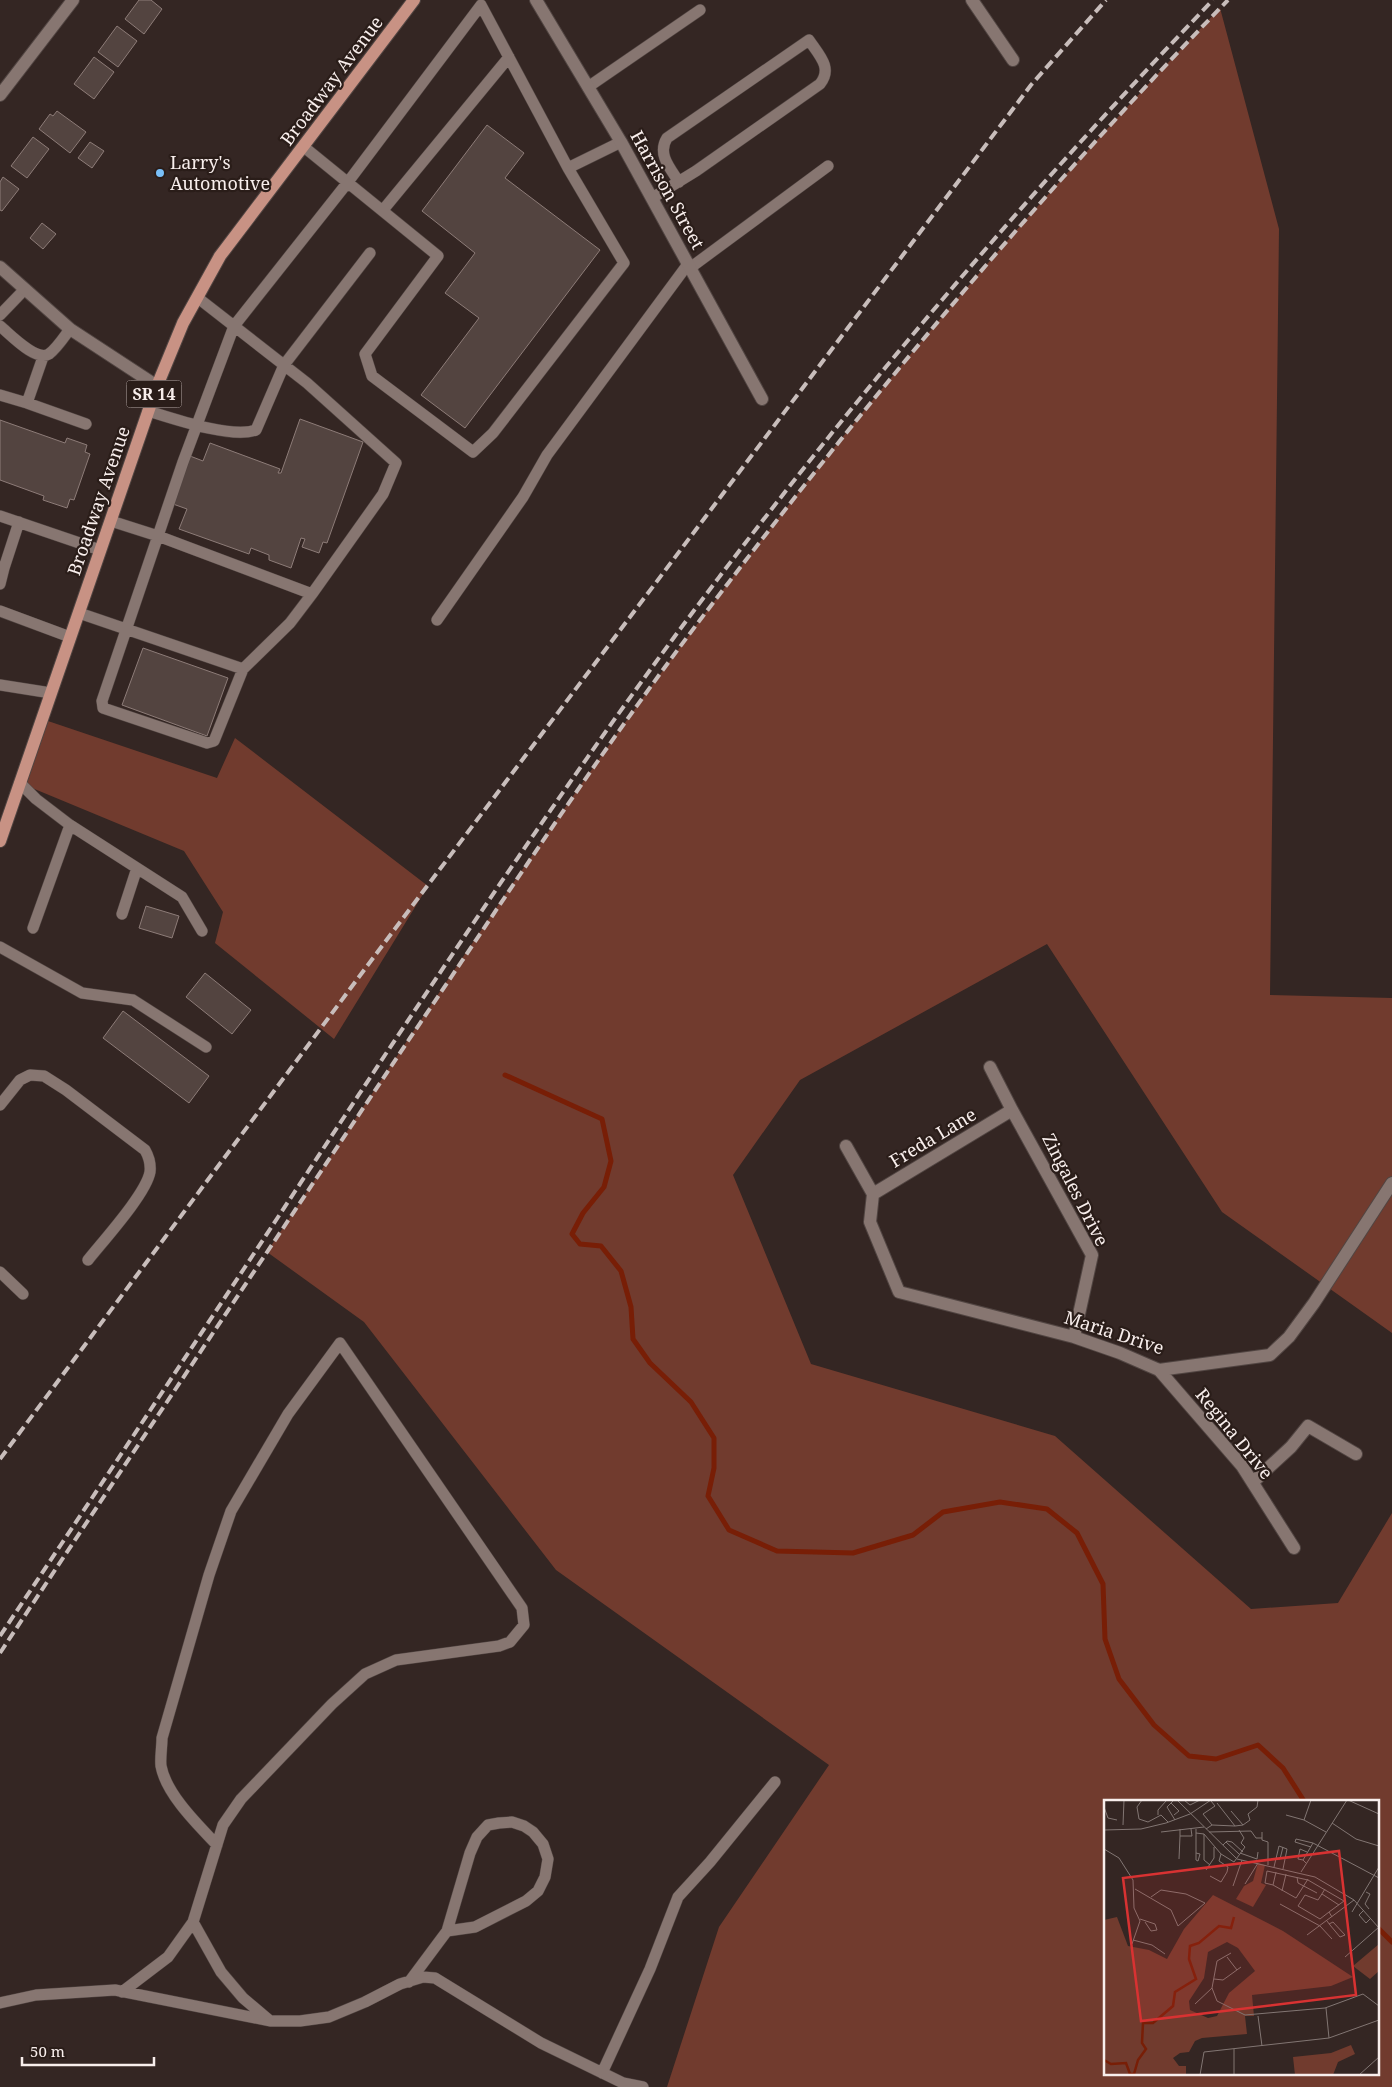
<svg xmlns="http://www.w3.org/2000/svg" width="1392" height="2087" viewBox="0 0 1392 2087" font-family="'Noto Serif',serif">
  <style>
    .green { fill: #713b2e; fill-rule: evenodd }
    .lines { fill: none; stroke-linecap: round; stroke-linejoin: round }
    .stream { stroke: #781e06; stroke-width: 5 }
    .building { fill: #534440; stroke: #8d7c78 }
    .lane-casing { stroke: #514542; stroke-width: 12 }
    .street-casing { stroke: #514542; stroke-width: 14 }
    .primary-casing { stroke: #514542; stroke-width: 14 }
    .lane { stroke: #877671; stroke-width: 11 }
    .street { stroke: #877671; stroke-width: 12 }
    .primary { stroke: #c89284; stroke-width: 12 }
    .rail { stroke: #c8bdbb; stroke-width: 4; stroke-dasharray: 10 5; stroke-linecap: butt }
    .poi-dot { fill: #79bff8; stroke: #2a1d19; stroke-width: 2 }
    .labels { text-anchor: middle; stroke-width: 4.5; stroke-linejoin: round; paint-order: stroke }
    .shield { fill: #2a1d19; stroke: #baafad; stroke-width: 1 }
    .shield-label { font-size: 16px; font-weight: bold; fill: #f8eeec }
    .street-label { font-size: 18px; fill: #f8eeec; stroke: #2a1d19 }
    .poi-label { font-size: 18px; fill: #f8eeec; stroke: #2a1d19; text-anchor: start }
    .inset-river { fill: none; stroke: #781e06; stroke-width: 2.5 }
    .inset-road { fill: none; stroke: #827673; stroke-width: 1 }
    .view { fill: #d83232; fill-opacity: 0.15; stroke: #d83232; stroke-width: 2.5 }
    .inset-edge { fill: none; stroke: #f8eeec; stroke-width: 2.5 }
  </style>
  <rect width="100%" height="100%" fill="#342623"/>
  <!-- green -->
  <path class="green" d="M1220,8L1279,229L1270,995L1392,998V1333L1222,1212L1047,944L800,1080L733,1175L811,1364L1055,1436L1251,1609L1338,1603L1392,1513V2087H667L719,1927L829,1765L556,1570L364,1322L267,1252C407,1042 544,829 695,627C857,411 1033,203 1220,8ZM1106,1801H1378V2073H1106Z
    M42,719L217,778L235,738L428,886L334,1039L215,943L223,912L184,851L20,783Z"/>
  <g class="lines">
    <!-- stream -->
    <path class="stream" d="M505,1075L602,1119L611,1161L604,1187L583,1213L572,1234L580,1244L601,1246L621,1271L631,1307L633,1339L650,1363L691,1402L714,1438V1468L708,1496L729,1530L777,1551L853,1553L913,1535L943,1512L1000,1502L1047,1509L1077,1533L1103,1584L1105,1639L1119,1679L1154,1725L1189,1756L1216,1759L1258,1745L1283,1768L1304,1801
      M1378,1928L1392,1942"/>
  </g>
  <!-- building -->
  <path class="building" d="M139,0H151L162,9L144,34L125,19Z
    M117,26L137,41L118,67L98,52Z
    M94,57L114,72L94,99L74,84Z
    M57,111L86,132L70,153L39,129L50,114L53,116Z
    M487,125L524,153L505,178L600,250L465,428L421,395L479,318L445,293L475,253L422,211Z
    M33,137L49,149L27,178L11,166Z
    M90,142L104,151L92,168L78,158Z
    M3,177L19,189L2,211L0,210V182Z
    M42,223L56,234L43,249L30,238Z
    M300,419L363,442L327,543L323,542L319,553L302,547L305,539L301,538L291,568L269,560V555L251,548L249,554L179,529L187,509L173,504L190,456L203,461L210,443L280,469L278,473H281Z
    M0,420L65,443L67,438L87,445L85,452L90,454L74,500L70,499L67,508L43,500L44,496L0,480Z
    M143,648L228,678L207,736L122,705Z
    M146,906L179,916L172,938L139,928Z
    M205,973L251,1010L232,1034L186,997Z
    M123,1011L209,1076L189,1103L103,1038Z"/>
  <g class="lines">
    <!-- lane casing -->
    <g class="lane-casing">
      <path id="lane" d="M588,87L700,10
        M304,147L438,256L365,354L372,376L473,452L493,433L624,263L568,168L621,142
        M652,198L696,171L820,84C833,68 819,55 809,40L667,138C657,154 670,168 679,182
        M383,210L509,57
        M690,268L828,166
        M0,315L25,289
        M0,326C11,335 36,362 49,354C57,348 64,337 70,329
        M0,395L27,403L43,357
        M27,403L86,424
        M148,411C174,419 232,439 256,430L284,365L370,253
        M0,516L100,550
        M111,521L158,536L312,594
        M0,567L4,568L0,584
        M4,568L19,522
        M0,611L70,637
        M79,613L243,669L290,623L312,594L383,494L396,463L307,383L198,298
        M437,620L523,497L547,455L688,264
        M243,669L214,741L207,743L103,708L102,701L183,462L234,326L348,182L481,5L568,168
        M0,685L51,693
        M20,783L36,799L70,825L182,897L202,931
        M122,914L137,868
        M33,928L70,825
        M0,947L82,993L133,1000L206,1047
        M0,1105L20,1080L30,1075L44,1076L66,1090L145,1150C149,1157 151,1163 150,1172C146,1194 103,1241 88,1260
        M0,1272L23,1294
        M193,1922L221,1972L243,1998L269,2020
        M409,1982L447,1931L470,1853L477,1837L488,1825L499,1823L512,1822L524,1826L533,1832L543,1844L548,1859L545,1877L538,1891L526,1901L475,1927L447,1931
        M122,1992L168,1957L193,1922L223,1825L241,1799L332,1704L365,1674L396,1660L499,1646L510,1642L524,1625L522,1608L340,1343L288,1414L231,1511L209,1575L162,1738C162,1747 160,1758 161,1766C166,1794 198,1825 217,1845
        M0,2003L36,1995L115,1990L271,2021H300L329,2017L365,2002L400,1984L423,1977L435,1978L541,2043L623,2083L643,2087
        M602,2073L650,1969L678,1897L710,1862L775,1782"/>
    </g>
    <!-- street casing -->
    <g class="street-casing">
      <path id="street" d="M536,0L621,142L762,399
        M972,0L1013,60
        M0,95L73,0
        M0,267L70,329L157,386
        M990,1067L1012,1110L1092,1255L1074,1337
        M846,1146L873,1194L870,1222L899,1292L1074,1337L1120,1353L1159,1370L1270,1355L1289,1337L1314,1303L1392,1183
        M873,1194L1012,1110
        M1159,1370L1242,1466L1294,1548
        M1253,1482L1291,1447L1308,1426L1356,1454"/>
    </g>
    <!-- primary casing -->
    <g class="primary-casing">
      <path id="primary" d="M0,841L157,386L183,323L220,256L414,0"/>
    </g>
    <!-- lane -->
    <use href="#lane" class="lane"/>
    <!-- street -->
    <use href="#street" class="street"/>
    <!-- primary -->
    <use href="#primary" class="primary"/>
    <!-- rail -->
    <path class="rail" d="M0,1459L385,942L1031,85L1106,0
      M0,1636C129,1443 257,1249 385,1055C493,893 602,731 720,576C873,375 1038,182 1213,0
      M0,1653C135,1449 272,1245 408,1041C503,901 595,759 697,624C862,406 1038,196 1228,0"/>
  </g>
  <!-- markers -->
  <circle class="poi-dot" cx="160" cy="173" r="5"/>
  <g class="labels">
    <!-- shield labels -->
    <rect class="shield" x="126.5" y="380.5" width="55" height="27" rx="4"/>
    <g class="shield-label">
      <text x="154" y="400">SR 14</text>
    </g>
    <!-- street labels -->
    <g class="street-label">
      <text transform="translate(332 81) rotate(-53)" y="6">Broadway Avenue</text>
      <text transform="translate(667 190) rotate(61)" y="6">Harrison Street</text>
      <text transform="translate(99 501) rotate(-71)" y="6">Broadway Avenue</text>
      <text transform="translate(933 1138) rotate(-31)" y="6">Freda Lane</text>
      <text transform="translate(1075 1190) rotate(63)" y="6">Zingales Drive</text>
      <text transform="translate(1114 1333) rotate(18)" y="6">Maria Drive</text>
      <text transform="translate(1234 1434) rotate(51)" y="6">Regina Drive</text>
    </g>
    <!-- poi labels -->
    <g class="poi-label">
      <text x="170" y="169">Larry's<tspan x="170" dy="21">Automotive</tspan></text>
    </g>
  </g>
  <!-- overview -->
  <g transform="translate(1104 1800)">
    <rect width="275" height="275" fill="#342623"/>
    <path d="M154,63L161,65L157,83L162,85L149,107L132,99L140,86L149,81ZM109,95L179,131L249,177L227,186L148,195L150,216H141L143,234L98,238L91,241L85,252L76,253L69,258L75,266H82V275H0V120L13,117L24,146L45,150L63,159L80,129ZM123,142L134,148L151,171L125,193L113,216L104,218L86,210L85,201L100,178L104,152ZM275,144V171L266,179L249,166ZM247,245L251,254L234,262L229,275H191L189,257L227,253Z" fill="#713b2e" fill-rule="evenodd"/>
    <path class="inset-river" d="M0,260L7,264L22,263L26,274H30L34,260L42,249L38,243L39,223H49L69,206L71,192L92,179L85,159L86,146L95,143L115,126L127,128L130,117"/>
    <path class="inset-road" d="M38,0L33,7L35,19L44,22L57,15L64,22M70,0L63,7L71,20M73,0L133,59L211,77L250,100L275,128M80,0L86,5L96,0M244,0L275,14M67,3L75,11L70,15M113,3L131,26L139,25L127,11M0,7L4,18L13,20M54,15V10L62,1M182,15L200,20L222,32M200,20L207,0M228,23L252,39L275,46M19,25L20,0M108,25L131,26M139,25L146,20L144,14L153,7L154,0M76,29V36H88L87,29M92,29V60L94,61L96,54L92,53M102,29L108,25L99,14L111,6L107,1M0,30L37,29L62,23L86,14L107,0M57,32L100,27M105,32L147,31L152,38H158M158,32V40L164,42V65M92,33L100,34L117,54L130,62L141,47L137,43L140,38L135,30M100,34V60L106,65M122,42L135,54M119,45L123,41L128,42L139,52M207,47L191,42L192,39L209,43M0,49L15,58L29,80L30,108L36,121L28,144M136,53L153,59L154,52M172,58L176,59L179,47M75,59L76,36M199,60L194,59L196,49L203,52M202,63L199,60L209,43L275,78M170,67L175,46L183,49L179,69M102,70L110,58V47M172,72L169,85L192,98L204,79M197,72L243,0M106,76L117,82L123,72L124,67L115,61L117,54M193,77L194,83L213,93M141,84L154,63M169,85L161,83L163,71L204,80L240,101L225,112M129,86L138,60M31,89L67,110L74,126L101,103L82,94L57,90L47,97M221,89L214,100L201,95L194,106L216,119L225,112L228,117M178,91L182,74M262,92L266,94L261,104L265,109M218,94L235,105M176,104L216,126M260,110L255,115L262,123L267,118M248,112L275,67M36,119L51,124L53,130L47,131L41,122M223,121L226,125L236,137L241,135L229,122L225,124M216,126L228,139M203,135L250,100M29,140L48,145L61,154M127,153L113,161L108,188L113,201L141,215L221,208L259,194L275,206M123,157L133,170M241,157L275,127M110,179L119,180L137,167M91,204L108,188M222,208L225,238M154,216L158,246M130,249V275M96,275L100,252L225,238L275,220M255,275L275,257"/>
    <path class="view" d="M235,51L252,195L37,221L19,78Z"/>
    <rect width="275" height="275" class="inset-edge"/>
  </g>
  <!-- scale -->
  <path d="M22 2057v8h132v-8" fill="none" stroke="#f8eeec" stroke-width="2.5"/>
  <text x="30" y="2057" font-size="15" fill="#f8eeec" stroke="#2a1d19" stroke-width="4" paint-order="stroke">50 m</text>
</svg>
